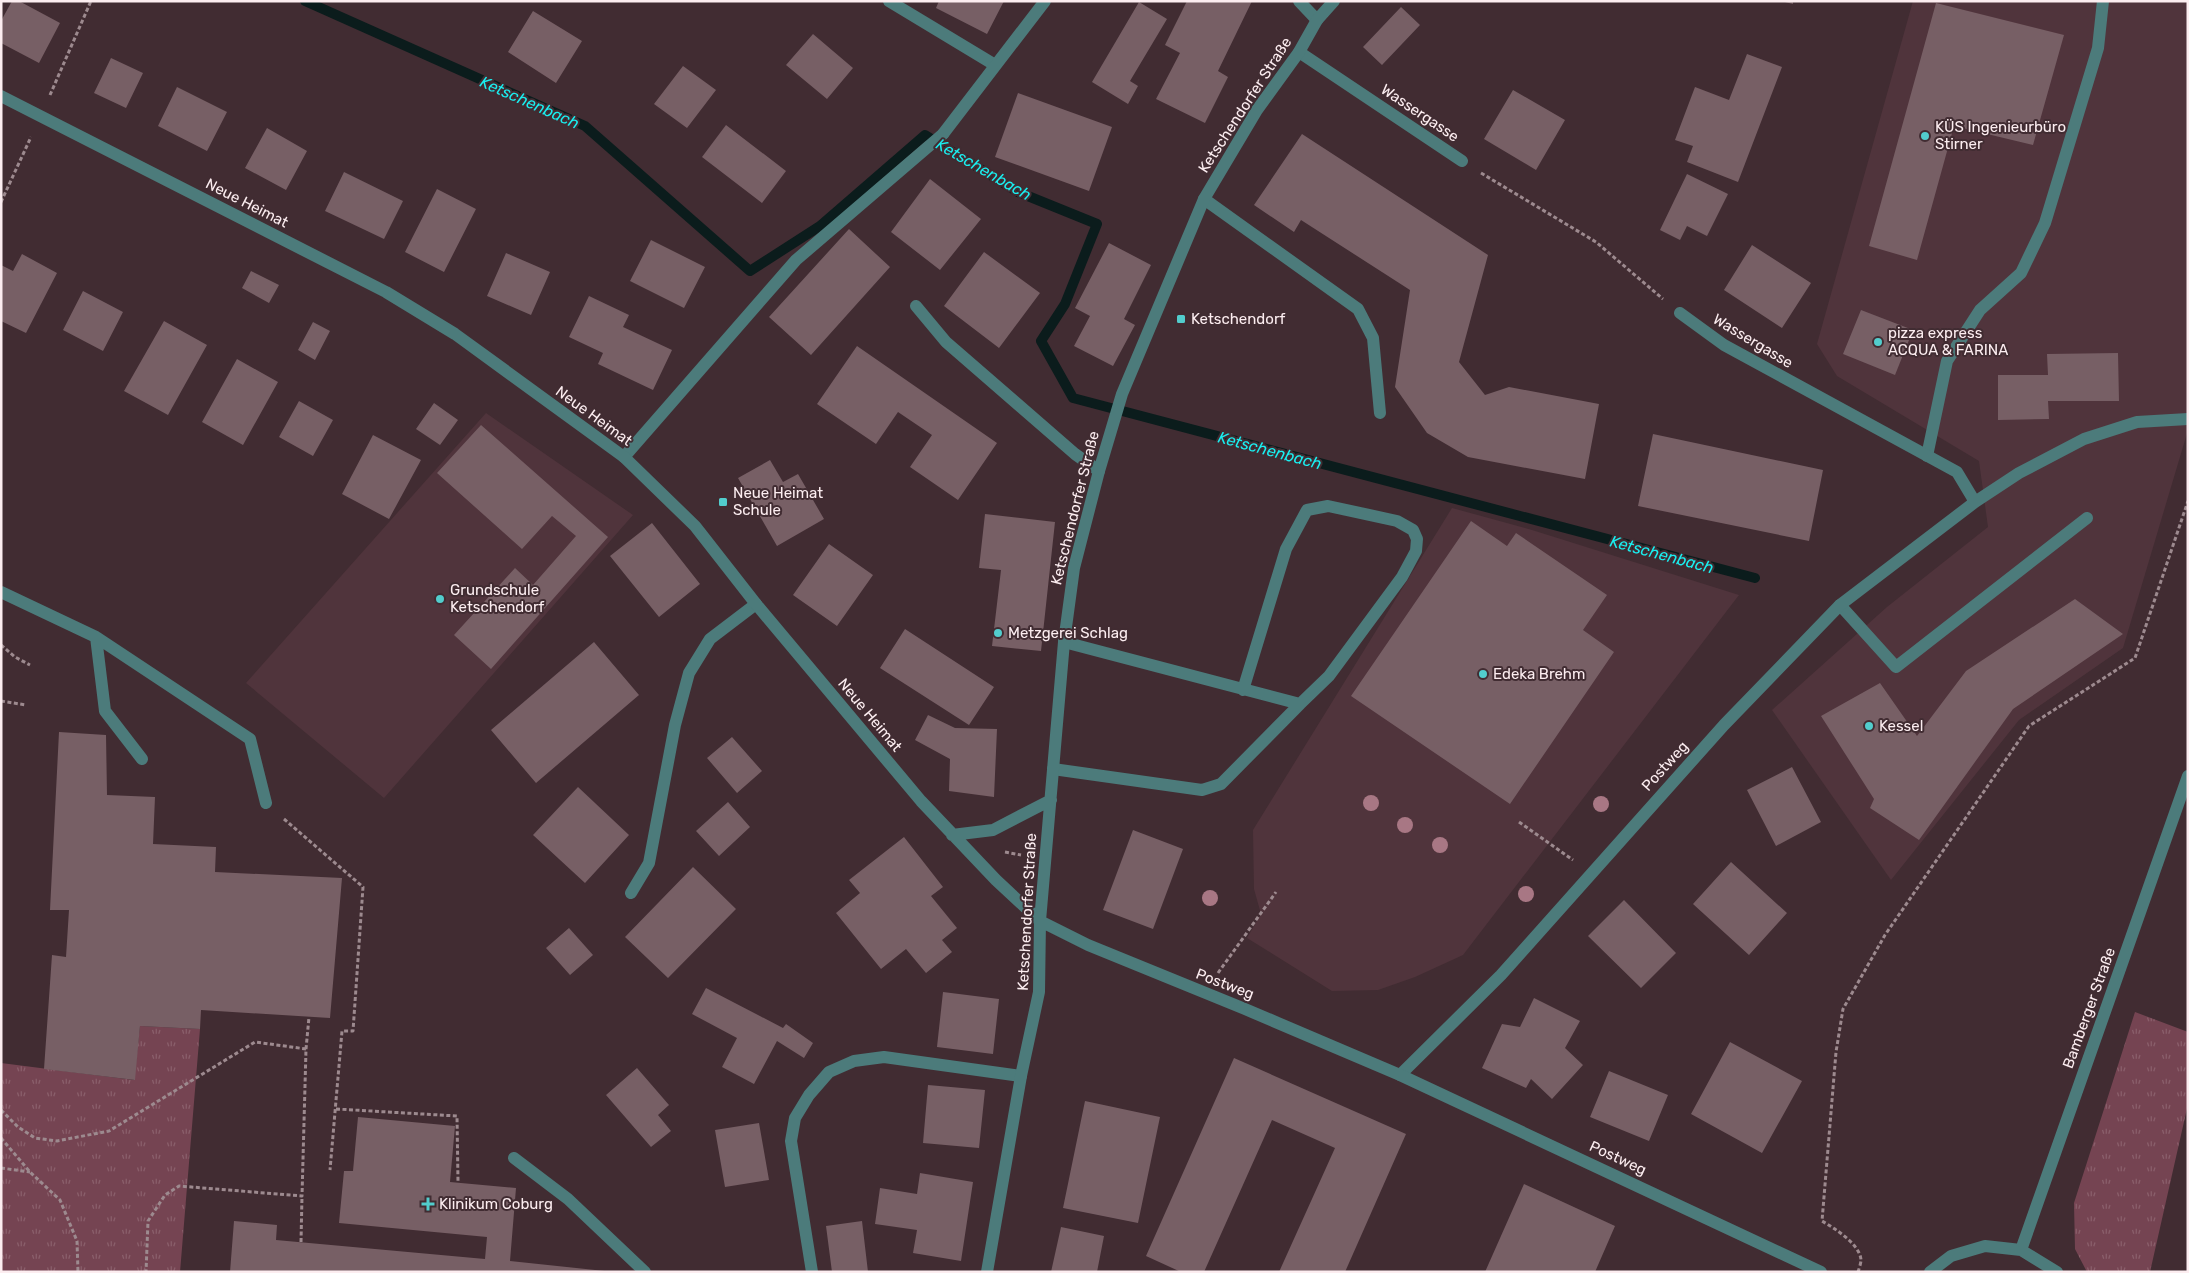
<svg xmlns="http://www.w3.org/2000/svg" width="2189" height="1273" viewBox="0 0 2189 1273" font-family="Rubik,sans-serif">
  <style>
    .built { fill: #50343c }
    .grass { fill: url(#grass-tufts) }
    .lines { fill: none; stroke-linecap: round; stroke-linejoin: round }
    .stream { stroke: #0b1c1c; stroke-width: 10 }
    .building { fill: #775f65 }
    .path { stroke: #9d8a8f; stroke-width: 3; stroke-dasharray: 4 2.5; stroke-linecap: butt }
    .service { stroke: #4c7b7b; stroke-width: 12 }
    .minor { stroke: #4c7b7b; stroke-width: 12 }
    .tertiary { stroke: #4c7b7b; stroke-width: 12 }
    .tree { fill: #a87784 }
    .poi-dot { fill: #52cdcd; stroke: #412c32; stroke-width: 2 }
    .labels { text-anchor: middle; stroke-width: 4; stroke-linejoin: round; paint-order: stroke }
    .street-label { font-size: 15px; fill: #fcedf0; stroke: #412c32 }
    .poi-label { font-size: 15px; fill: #fcedf0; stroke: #412c32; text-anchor: start }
    .water-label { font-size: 16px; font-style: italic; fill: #1aeff0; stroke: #412c32 }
  </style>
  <defs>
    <pattern id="grass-tufts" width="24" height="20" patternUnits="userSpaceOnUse" patternTransform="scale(1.25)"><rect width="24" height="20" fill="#754452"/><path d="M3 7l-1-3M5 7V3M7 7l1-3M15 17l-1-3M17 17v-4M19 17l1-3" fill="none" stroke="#8a5f6b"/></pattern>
  </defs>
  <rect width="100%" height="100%" fill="#412c32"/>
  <!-- built -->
  <path class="built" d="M1913,1H2188V430L2123,648L2019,720L1891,880L1772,710L1887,607L1988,527L1979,461L1837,376L1817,344Z
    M486,413L633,515L384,798L246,683Z
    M1452,508L1532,530L1739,595L1463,955L1415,977L1378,990L1332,991L1247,938L1261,914L1254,889L1253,830Z"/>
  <!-- grass -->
  <path class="grass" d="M2135,1012L2188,1032V1104L2150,1272H2087L2075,1249L2074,1203Z
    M140,1026L200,1029L180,1272H1V1063L134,1080Z"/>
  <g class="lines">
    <!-- stream -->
    <path class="stream" d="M305,1L585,126L750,271L820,226L925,135L1018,192L1097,224L1065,304L1041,341L1073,398L1755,578"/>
  </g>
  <!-- building -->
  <path class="building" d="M12,1H19L60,23L39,63L1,43V21Z
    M939,1H1004L987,34L936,8Z
    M1187,1H1252L1218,71L1228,77L1205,123L1156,99L1180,53L1165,45Z
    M1781,1H1793V4Z
    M1139,2L1167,19L1130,81L1138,86L1128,104L1092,82Z
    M1936,3L2064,35L2033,145L1954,126L1917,260L1869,246Z
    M1401,7L1420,25L1382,65L1363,47Z
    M533,11L582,41L556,83L508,52Z
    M813,34L853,68L827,99L786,65Z
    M1747,54L1782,67L1738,182L1687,162L1693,146L1675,140L1695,87L1729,100Z
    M111,58L143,73L126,108L94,93Z
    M683,66L716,90L687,128L654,104Z
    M177,87L227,112L207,151L158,126Z
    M1513,90L1565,120L1536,170L1484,139Z
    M1018,93L1112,127L1089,191L995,157Z
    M726,125L786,171L762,203L702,157Z
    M267,128L307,151L286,190L245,168Z
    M1302,134L1488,255L1459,362L1485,395L1509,387L1599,404L1585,479L1468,457L1427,433L1395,387L1410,290L1301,220L1294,232L1254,205Z
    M344,172L403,201L384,239L325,211Z
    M1687,174L1728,194L1707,236L1687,226L1680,240L1660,230Z
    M930,179L981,219L940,270L891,232Z
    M437,189L476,209L444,272L405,252Z
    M849,229L890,267L811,355L769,317Z
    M651,240L705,267L684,308L630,281Z
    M1109,243L1151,265L1124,319L1135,325L1113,366L1074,346L1090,316L1075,308Z
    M1752,245L1811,283L1782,328L1724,290Z
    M984,252L1040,293L999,348L944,306Z
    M506,253L550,272L531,315L487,296Z
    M22,254L57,273L26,333L1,321V265L13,271Z
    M251,271L279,285L269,303L242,288Z
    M83,291L123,312L103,351L63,330Z
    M589,296L629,315L623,327L672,350L653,390L598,364L603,353L569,337Z
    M1861,310L1913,330L1895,375L1843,354Z
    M164,321L207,345L168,415L124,391Z
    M313,322L330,331L315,360L298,350Z
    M857,346L997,443L958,500L910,467L932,435L898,412L876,444L817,404Z
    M2118,353L2119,401H2048L2049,419L1998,420V375H2048L2047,354Z
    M237,359L278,382L243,445L202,422Z
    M299,401L333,420L313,456L279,437Z
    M434,403L458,420L440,445L416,429Z
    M481,425L608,537L491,669L454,635L515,568L533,585L576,536L552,516L522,549L437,473Z
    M1653,434L1823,470L1809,541L1638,506Z
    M373,435L421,460L389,519L342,494Z
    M770,460L783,482L798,474L824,519L777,546L738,478Z
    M985,514L1055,522L1041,651L992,646L1001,570L979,568Z
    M1471,521L1507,546L1516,533L1607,595L1583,630L1614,652L1510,804L1351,696Z
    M652,523L700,584L659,617L610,556Z
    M829,544L873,575L837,626L793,595Z
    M2075,599L2123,634L2013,709L1919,840L1870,808L1874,799L1821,716L1880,683L1917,736L1966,671Z
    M905,629L994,687L969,725L880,668Z
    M594,642L639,695L536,783L491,730Z
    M928,715L955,728L997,729L994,797L949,791L950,759L915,740Z
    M59,732L106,735L107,795L155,797L153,844L216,847L215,872L342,878L330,1018L201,1010L200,1029L140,1026L135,1080L44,1069L52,955L66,957L69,910H50Z
    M732,737L762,771L737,793L707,758Z
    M1792,767L1821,822L1776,846L1747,790Z
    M578,787L629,835L585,883L533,835Z
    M728,802L750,827L719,856L696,831Z
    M1133,830L1183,849L1153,929L1103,910Z
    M904,837L943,887L931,896L957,928L942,940L952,952L926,973L906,949L881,969L836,913L860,893L849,880Z
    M1731,862L1787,913L1749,955L1693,904Z
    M693,867L736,909L668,978L625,937Z
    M1624,900L1676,953L1641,988L1588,936Z
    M569,928L593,955L570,975L546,948Z
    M706,988L783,1028L786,1024L813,1043L804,1058L777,1041L754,1084L722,1067L737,1038L692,1014Z
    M943,992L999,999L993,1054L937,1047Z
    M1534,998L1580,1021L1565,1048L1583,1065L1552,1099L1531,1079L1526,1088L1482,1068L1502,1024L1520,1027Z
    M1730,1042L1802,1081L1762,1153L1691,1114Z
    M1234,1058L1406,1134L1345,1272H1279L1335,1148L1272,1120L1204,1272H1181L1146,1256Z
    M637,1068L669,1105L658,1115L671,1131L651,1147L606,1095Z
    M1609,1071L1668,1095L1649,1141L1590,1117Z
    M928,1085L985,1090L979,1148L923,1143Z
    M1085,1101L1160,1117L1138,1223L1063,1208Z
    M358,1117L455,1126L450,1182L516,1188L510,1261L614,1272H230L234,1221L277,1225L276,1240L485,1259L487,1237L339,1223L344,1171H353Z
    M759,1123L769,1180L725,1187L715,1130Z
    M920,1173L973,1182L961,1261L913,1253L917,1230L875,1224L880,1188L917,1194Z
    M1524,1184L1615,1226L1595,1272H1485Z
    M862,1221L868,1272H832L826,1226Z
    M1061,1227L1104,1236L1097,1272H1051Z"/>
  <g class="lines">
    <!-- path -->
    <path class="path" d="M50,95L91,1
      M1481,173L1596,242L1663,299
      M1,202L31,137
      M1,645L15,657L30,665
      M1,701L26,705
      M284,819L363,887L353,1031H342L330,1170
      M1519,822L1573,860
      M1005,852L1021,855
      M1218,973L1276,892
      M306,1049L309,1017
      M336,1109L457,1116L458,1182
      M1,1110L18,1127L35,1138L57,1141L109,1131L255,1042L306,1049L302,1196L179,1186L165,1195L148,1221L146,1272
      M1,1138L30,1172L60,1200L77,1241L78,1272
      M1,1168L30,1172
      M301,1242L302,1196
      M1858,1272C1859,1269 1861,1263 1861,1260C1860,1244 1834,1228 1822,1221L1836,1052L1843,1009L1885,935L2029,726L2135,658L2188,501"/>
    <!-- service -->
    <path class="service" d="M889,1L995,65
      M1204,199L1358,309L1373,338L1380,413
      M916,306L946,342L1075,454L1099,471
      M1927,456L1947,361L1980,310L2021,273L2045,223L2098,48L2103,1
      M624,457L796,260L943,134
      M1,592L96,637L250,739L266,803
      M1840,605L1896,667L2087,518
      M96,637L105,711L142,759
      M1064,642L1300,704L1329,676L1402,577L1416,551L1417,539L1413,530L1397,521L1328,506L1307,510L1286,549L1243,690
      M1053,769L1202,790L1221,784L1300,704
      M631,893L649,863L675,725L689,673L710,639L756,604
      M514,1158L568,1199L645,1272"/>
    <!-- minor -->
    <path class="minor" d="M1299,1L1317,20
      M1299,52L1462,161
      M943,134L1045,1
      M1680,313L1724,345L1957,472L1975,502
      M1400,1075L1501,975L1724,725L1840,605L1975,502L2019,473L2084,439L2137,422L2188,419
      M812,1272L791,1141L795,1118L809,1095L829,1072L854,1061L884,1057L1021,1076"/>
    <!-- tertiary -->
    <path class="tertiary" d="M1,96L386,292L455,334L624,457L695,526L756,604L921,801L996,880L1040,921L1088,945L1245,1009L1400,1075L1821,1272
      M952,835L993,830L1051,800
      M2021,1250L2188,776
      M987,1272L1021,1076L1039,992L1040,921L1064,642L1074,568L1099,471L1122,394L1204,199L1257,110L1299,52L1317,20L1334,1
      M1930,1272L1951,1256L1985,1246L2021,1250L2057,1272"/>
  </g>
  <!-- trees -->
  <g class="tree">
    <circle cx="1371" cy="803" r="8"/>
    <circle cx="1601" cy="804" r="8"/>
    <circle cx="1405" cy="825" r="8"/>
    <circle cx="1440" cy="845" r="8"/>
    <circle cx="1526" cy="894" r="8"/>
    <circle cx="1210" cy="898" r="8"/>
  </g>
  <!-- markers -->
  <g class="poi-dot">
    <circle cx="1925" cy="136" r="5"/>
    <rect x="1176" y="314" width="10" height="10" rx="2.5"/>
    <circle cx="1878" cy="342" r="5"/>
    <rect x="718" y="497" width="10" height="10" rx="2.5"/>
    <circle cx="440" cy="599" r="5"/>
    <circle cx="998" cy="633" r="5"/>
    <circle cx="1483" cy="674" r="5"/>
    <circle cx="1869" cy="726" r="5"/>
    <path d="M425.5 1196.5h5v5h5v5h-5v5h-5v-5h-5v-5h5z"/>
  </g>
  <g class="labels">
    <!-- street labels -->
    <g class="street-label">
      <text transform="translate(1245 105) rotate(-57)" y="5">Ketschendorfer Straße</text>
      <text transform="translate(1420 113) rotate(34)" y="5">Wassergasse</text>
      <text transform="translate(247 203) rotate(27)" y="5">Neue Heimat</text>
      <text transform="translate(1753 341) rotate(31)" y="5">Wassergasse</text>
      <text transform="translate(594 416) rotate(36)" y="5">Neue Heimat</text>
      <text transform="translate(1075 508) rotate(-76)" y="5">Ketschendorfer Straße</text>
      <text transform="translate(870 715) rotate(50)" y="5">Neue Heimat</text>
      <text transform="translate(1665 766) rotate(-48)" y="5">Postweg</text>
      <text transform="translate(1027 912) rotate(-87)" y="5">Ketschendorfer Straße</text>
      <text transform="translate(1225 984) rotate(21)" y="5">Postweg</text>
      <text transform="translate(2089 1008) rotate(-70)" y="5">Bamberger Straße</text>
      <text transform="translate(1618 1158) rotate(25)" y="5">Postweg</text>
    </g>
    <!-- poi labels -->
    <g class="poi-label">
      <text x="1935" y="132">KÜS Ingenieurbüro<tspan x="1935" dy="17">Stirner</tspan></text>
      <text x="1191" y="324">Ketschendorf</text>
      <text x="1888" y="338">pizza express<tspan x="1888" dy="17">ACQUA &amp; FARINA</tspan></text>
      <text x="733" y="498">Neue Heimat<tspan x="733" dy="17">Schule</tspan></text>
      <text x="450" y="595">Grundschule<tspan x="450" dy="17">Ketschendorf</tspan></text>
      <text x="1008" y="638">Metzgerei Schlag</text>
      <text x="1493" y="679">Edeka Brehm</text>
      <text x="1879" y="731">Kessel</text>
      <text x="439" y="1209">Klinikum Coburg</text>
    </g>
    <!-- water labels -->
    <g class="water-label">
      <text transform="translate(530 102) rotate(24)" y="6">Ketschenbach</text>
      <text transform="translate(984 169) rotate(30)" y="6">Ketschenbach</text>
      <text transform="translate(1270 450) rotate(15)" y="6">Ketschenbach</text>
      <text transform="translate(1662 554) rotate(15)" y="6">Ketschenbach</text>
    </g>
  </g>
  <!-- border -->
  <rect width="2189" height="1273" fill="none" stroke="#fcedf0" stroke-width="5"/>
</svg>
